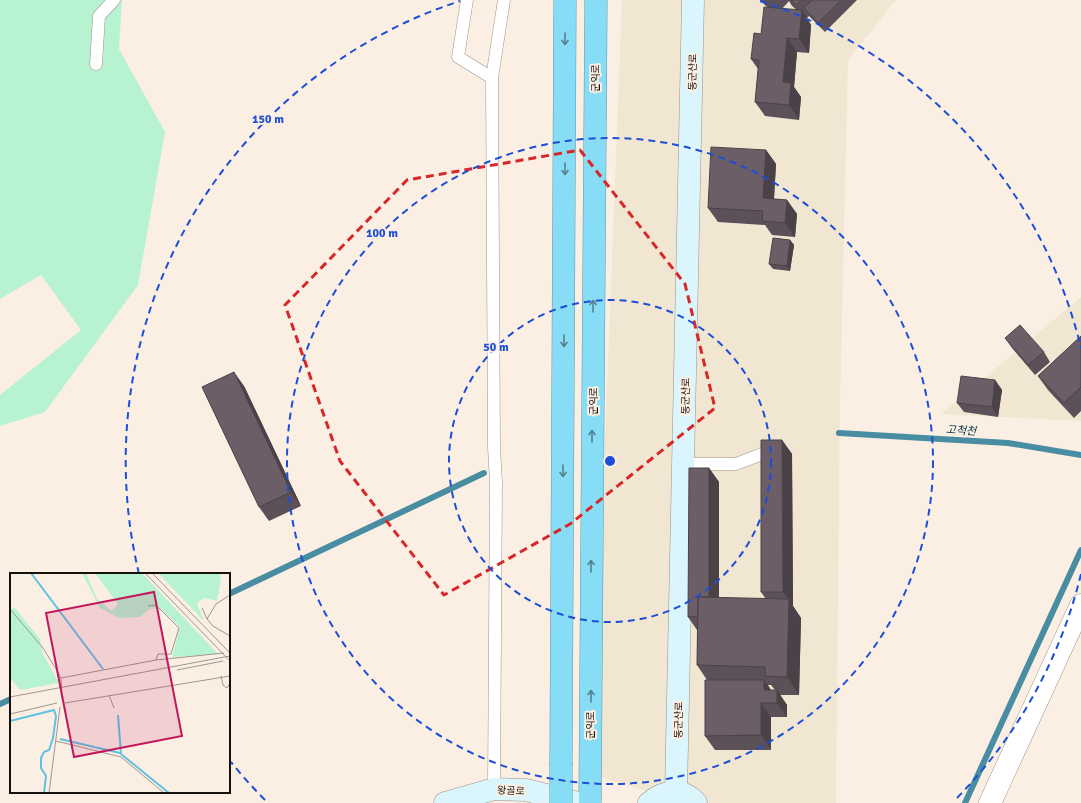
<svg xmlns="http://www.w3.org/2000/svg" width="1081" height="803" viewBox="0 0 1081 803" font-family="Signika,'Noto Sans KR',sans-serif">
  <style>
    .commercial { fill: #f1e6d1 }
    .green { fill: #b7f3d0 }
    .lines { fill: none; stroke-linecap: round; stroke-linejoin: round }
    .stream { stroke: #498da2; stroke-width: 6 }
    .lane-casing { stroke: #9e9389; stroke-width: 13 }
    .street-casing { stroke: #9e9389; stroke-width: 23 }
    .secondary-casing { stroke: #9e9389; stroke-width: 23 }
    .highway-casing { stroke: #5f96a4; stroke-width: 23 }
    .lane { stroke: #fff; stroke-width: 12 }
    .street { stroke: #fff; stroke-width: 22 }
    .secondary { stroke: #dbf5fc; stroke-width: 22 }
    .highway { stroke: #87ddf6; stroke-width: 22 }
    .highway-bridge-casing { stroke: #5f96a4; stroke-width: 23; stroke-linecap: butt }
    .highway-bridge { stroke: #87ddf6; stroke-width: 22 }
    .wall { fill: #5c5158; fill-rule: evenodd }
    .shaded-wall { fill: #4b4247 }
    .building { fill: #6b5e66; stroke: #4b4247 }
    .oneway { stroke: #54818d }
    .marked { fill: none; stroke: #d62828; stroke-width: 3; stroke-dasharray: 8 5; stroke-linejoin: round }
    .ring { fill: none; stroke: #1d4ed8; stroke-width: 2; stroke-dasharray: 7 5 }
    .labels { text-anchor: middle; stroke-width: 4; stroke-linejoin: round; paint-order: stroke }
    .street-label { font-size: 10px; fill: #15110d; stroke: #fbefe4 }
    .water-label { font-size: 11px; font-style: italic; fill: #083745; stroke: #fbefe4 }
    .inset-river { fill: none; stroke: #5fc2e2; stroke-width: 2 }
    .inset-road { fill: none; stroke: #9f968e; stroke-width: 1 }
    .view { fill: #c2185b; fill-opacity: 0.15; stroke: #c2185b; stroke-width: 2 }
    .inset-edge { fill: none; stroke: #15110d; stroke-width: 2 }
    .centre { fill: #1d4ed8; stroke: #fbefe4; stroke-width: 2 }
    .ring-label { font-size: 12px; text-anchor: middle; font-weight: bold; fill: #1d4ed8; stroke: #fbefe4; stroke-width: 4; stroke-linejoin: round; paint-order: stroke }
  </style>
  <rect width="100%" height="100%" fill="#fbefe4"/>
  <!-- commercial -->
  <path class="commercial" d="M622,0H896L848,60L840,403L836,803H685L598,776L602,520Z
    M1081,297V421L941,414Z"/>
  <!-- green -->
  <path class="green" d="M0,0H122L119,49L165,132L138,285L45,412L0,426V395L81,330L41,275L0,299Z"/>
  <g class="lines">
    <!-- stream -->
    <path class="stream" d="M839,433L1008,443L1081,455
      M229,594L484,473
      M0,704L11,699
      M965,803L1081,550"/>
    <!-- lane casing -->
    <g class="lane-casing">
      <path id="lane" d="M467,0L458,57L492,78
        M96,64L99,16L114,0
        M683,464H736L775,449
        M494,789L496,482L494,447L492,78L504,0"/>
    </g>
    <!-- street casing -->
    <g class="street-casing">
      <path id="street" d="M990,803L1081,605"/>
    </g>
    <!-- secondary casing -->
    <g class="secondary-casing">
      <path id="secondary" d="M676,792L693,0
        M445,803L494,789L526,790L578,803
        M649,803C663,791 683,787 696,803"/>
    </g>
    <!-- highway casing -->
    <g class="highway-casing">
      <path id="highway" d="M561,763L565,0
        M590,803L596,0"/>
    </g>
    <!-- lane -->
    <use href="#lane" class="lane"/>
    <!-- street -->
    <use href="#street" class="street"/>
    <!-- secondary -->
    <use href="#secondary" class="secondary"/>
    <!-- highway -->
    <use href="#highway" class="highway"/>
    <!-- highway-bridge casing -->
    <g class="highway-bridge-casing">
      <path id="highway-bridge" d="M561,763V803"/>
    </g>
    <!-- highway-bridge -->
    <use href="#highway-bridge" class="highway-bridge"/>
  </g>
  <!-- wall -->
  <path class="wall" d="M760,0H857L825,32L809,16L807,18L811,25L809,53L797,52L794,87L801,97L799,120L765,116L755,102L758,69L751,59L761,34L767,7ZM789,1L792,6L797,10L782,9Z
    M766,150L776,164L774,199L787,200L797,214L795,237L772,235L765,225L718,222L708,208Z
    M790,240L794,245L790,271L773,269L769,264Z
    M1081,336V411L1074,418L1048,390L1038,376Z
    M1005,338L1044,352L1050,362L1035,375L1012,348Z
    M995,380L1002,390L998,417L964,412L957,403Z
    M244,386L301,506L269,521L259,507Z
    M782,440L792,454L793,606L801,618L799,695H780L787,705V717H771V750H715L705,736L707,680L697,665V630L688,617L709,468L719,482V598L766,599L761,592ZM768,685H771L775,690H771Z"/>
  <!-- shaded-wall -->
  <path class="shaded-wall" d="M802,10L811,25L809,53L799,39Z
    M787,38L797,52L794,87L801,97L799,120L789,105L783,82Z
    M766,150L776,164L773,213L763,198Z
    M787,200L797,214L795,237L785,223Z
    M790,240L794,245L790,271L787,266Z
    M234,372L244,386L301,506L291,492Z
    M995,380L1002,390L998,417L992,407Z
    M782,440L792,454L793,606L801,618L799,695L787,677L789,600L783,592Z
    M709,468L719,482V616L709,601Z
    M764,680L774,695L764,690Z
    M777,690L787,705V717L777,703Z
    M761,703L771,717V750L761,735Z"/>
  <!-- building -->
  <path class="building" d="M791,0H801L796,5Z
    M812,0H841L818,23L804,8Z
    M764,7L802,10L799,39L787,38L783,82L791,83L789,105L755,102L759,60L751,59L754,33L761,34Z
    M711,147L766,150L763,198L787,200L785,223L762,221L763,211L708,208Z
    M773,238L790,240L787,266L769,264Z
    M1020,325L1044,352L1028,365L1005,338Z
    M1081,336V387L1064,403L1038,376Z
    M234,372L291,492L259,507L202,387Z
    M961,376L995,380L992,407L957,403Z
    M761,440H782L783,592H761Z
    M689,468H709V597H698V616L688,617Z
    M698,597L789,599L787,677L765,676V667L697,665Z
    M705,680H764V690H777V703H761V735L705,736Z"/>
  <!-- one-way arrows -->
  <defs><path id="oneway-shaft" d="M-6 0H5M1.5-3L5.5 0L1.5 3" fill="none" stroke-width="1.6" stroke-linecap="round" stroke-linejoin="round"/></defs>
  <g class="oneway">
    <use href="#oneway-shaft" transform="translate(565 39) rotate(90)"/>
    <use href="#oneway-shaft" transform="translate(565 169) rotate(90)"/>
    <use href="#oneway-shaft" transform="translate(593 306) rotate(-90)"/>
    <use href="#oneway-shaft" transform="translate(564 341) rotate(90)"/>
    <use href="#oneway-shaft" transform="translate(592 436) rotate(-90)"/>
    <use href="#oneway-shaft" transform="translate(563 471) rotate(90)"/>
    <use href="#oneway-shaft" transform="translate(591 566) rotate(-90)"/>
    <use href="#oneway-shaft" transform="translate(591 696) rotate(-90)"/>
  </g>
  <!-- marked area -->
  <path class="marked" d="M580,150L685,284L715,408L570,524L444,595L340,461L285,305L407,180Z"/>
  <!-- distance rings -->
  <g class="ring">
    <circle cx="610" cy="461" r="161"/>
    <circle cx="610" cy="461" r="323"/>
    <path d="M1081 574A484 484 0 0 1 955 800M265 800A484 484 0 0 1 231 762M139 574A484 484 0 0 1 460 1M760 1A484 484 0 0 1 1081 348"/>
  </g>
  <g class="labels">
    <!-- street labels -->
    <g class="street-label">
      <text transform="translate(692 72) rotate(-89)" y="4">동군산로</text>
      <text transform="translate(595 78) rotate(-90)" y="4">군익로</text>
      <text transform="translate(685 396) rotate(-89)" y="4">동군산로</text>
      <text transform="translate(593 401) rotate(-90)" y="4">군익로</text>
      <text transform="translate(678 720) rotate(-89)" y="4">동군산로</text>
      <text transform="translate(590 725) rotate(-90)" y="4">군익로</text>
      <text transform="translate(511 790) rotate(2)" y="4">왕골로</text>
    </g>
    <!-- water labels -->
    <g class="water-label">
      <text transform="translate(961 430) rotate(4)" y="4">고척천</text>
    </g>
  </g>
  <!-- overview -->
  <g transform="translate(10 573)">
    <rect width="220" height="220" fill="#fbefe4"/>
    <path d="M72,0H76L87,26L102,38L108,31L85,0H132L208,81L162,84L170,54L150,35L140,36L130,44L109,45L90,35ZM148,0H209L211,6L207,28L195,25L187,30L194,48ZM5,35L30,66L32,79L49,110L10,117L0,105V36Z" fill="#b7f3d0"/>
    <path class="inset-river" d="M21,0L93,96M108,142L111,181L159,220M0,148L44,137L46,143L43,165L39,177L34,179L31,185V195L36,203L34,220M50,166L110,180"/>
    <path class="inset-road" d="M135,0L220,88M142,0L220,80M220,22L206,31L197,46L203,53L220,63M138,33L144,32L150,36L169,55L161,81H148L146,87M192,35L197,46M0,36L33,75L46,96L51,105L52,126M167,97L213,88M211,103L213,112L217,115L220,110M51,105L146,87L214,80M99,122L104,135M0,124L220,83M55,130L220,103M0,141L47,130M46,168L111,184L154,220M39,220L50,134"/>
    <path class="view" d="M144,19L172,163L64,184L36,40Z"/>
    <rect width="220" height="220" class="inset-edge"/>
  </g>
  <circle cx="610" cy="461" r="6" class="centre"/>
  <g class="ring-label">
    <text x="268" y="123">150 m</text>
    <text x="382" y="237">100 m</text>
    <text x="496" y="351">50 m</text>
  </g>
</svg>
